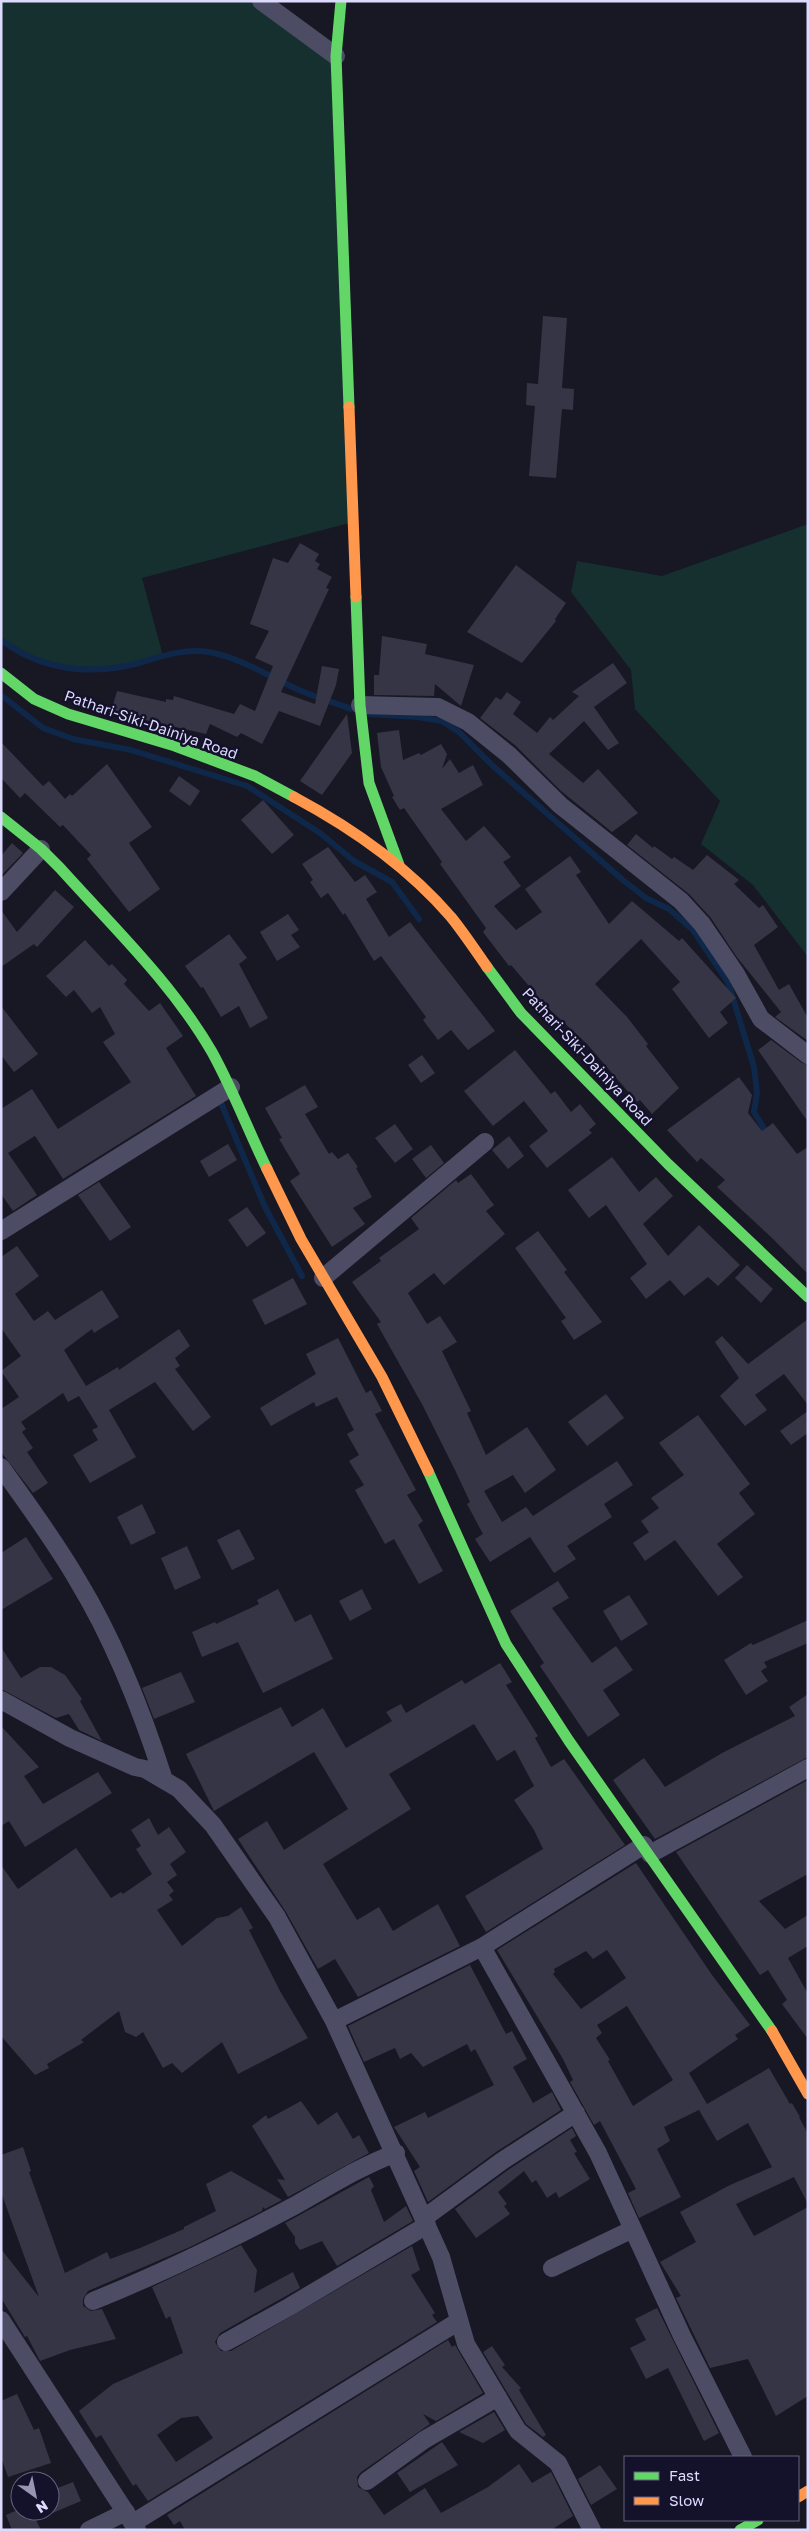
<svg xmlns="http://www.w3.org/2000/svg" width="809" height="2531" viewBox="0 0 809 2531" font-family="'Golos Text',sans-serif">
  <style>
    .green { fill: #15302f }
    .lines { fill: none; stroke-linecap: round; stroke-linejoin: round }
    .stream { stroke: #0f2749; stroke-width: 6 }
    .building { fill: #363546; fill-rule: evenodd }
    .street { stroke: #4c4d65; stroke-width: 18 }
    .fast { stroke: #63d668; stroke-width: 11 }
    .slow { stroke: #ff974d; stroke-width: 11 }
    .labels { text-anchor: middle; stroke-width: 5; stroke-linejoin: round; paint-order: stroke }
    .street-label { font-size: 15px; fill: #dcdbfe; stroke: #14112a }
  </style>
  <rect width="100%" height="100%" fill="#181724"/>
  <!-- green -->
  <path class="green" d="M1,1H261L336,56L353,522L142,578L163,656C103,672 54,679 1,640Z
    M808,524V957L753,885L701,844L720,801L635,709L631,670L571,592L577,561L662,576Z"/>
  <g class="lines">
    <!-- stream -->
    <path class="stream" d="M1,640C43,671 89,676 139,663C162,656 185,648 209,652C241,658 268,676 297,689C314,697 333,702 351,709
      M1,695L43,728L73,739L131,750L247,786L320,833L354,861L392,882L419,919
      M368,714L417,717L442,721L459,732L493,766L624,881L646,898L669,909L693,930L728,982L754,1067L757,1093L754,1112L768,1135
      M221,1103L265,1207L302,1276"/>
  </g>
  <!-- building -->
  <path class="building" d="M543,316L567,318L562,388L574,389L573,410L562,409L556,478L529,476L535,406L526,405L527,383L538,384Z
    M300,543L319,554L315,561L320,564L317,569L332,577L326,588L329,589L281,692L315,704L322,666L339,669L336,685L320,726L279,711L262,744L241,733L237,737L210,724L206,734L111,712L117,691L166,702V699L173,700L174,696L234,714L240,704L255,711L273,666L255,658L269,631L250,624L273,558L288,563Z
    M516,565L566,603L555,619L556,621L522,663L467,632Z
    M382,636L427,644L425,654L474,665L461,706L435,684L434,696L374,695V675H379Z
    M613,663L627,683L594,707L619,743L608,750L584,721L549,754L583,783L598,769L638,813L612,832L561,791L516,746L480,718L496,697L501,700L507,692L521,702L513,714L537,733L550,717L553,720L579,696L572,692Z
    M347,714L352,753L322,795L300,781Z
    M399,730L403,760L419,753L421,755L441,744L447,754L442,769L450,759L459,773L473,765L483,785L441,809L466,841L484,826L511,857L503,862L521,886L494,906L516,930L542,912L525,889L570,856L581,872L576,875L609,924L632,901L679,941L682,938L736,998L720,1012L728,1023L709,1038L672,989L680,982L641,939L595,984L627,1017L648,1044L646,1046L679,1088L652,1114L640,1100L637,1102L587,1044L546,1006L511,965L509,966L483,932L486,928L440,864L442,862L404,808L400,810L392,797L394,796L381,767L377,733Z
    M1,742L43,786L49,781L65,799L70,794L72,796L107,764L152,827L129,843L160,889L129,912L87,859L91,855L63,825L60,827L25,793L20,798L1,778Z
    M179,776L200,791L190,806L169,791Z
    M263,800L294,835L272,854L241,820Z
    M636,834L653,848L654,846L672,859L674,857L693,870L707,855L739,880L734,884L759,908L763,905L778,927L754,945L779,990L789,984L808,1018V1041L775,1017L781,1012L736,956L711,918L689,894L627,845Z
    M12,843L23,853L1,876V856Z
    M328,847L355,882L365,875L377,892L366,899L389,937L410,922L495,1031L468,1050L451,1030L438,1040L423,1020L426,1017L381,956L374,961L345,913L343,915L328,893L321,898L310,882L313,880L302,864Z
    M55,890L74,907L37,947L34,944L1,967V910L17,932Z
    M288,914L299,930L291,935L300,947L277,961L260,932Z
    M229,934L247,958L239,964L268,1018L250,1028L239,1006L221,1017L203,987L201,988L185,966Z
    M85,940L109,966L112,964L127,980L124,984L149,1011L160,1003L183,1036L166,1048L196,1096L63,1179L35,1136L8,1153L37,1195L13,1211L1,1194V1109L32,1089L58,1129L131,1082L103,1042L115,1034L100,1007L92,1013L74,990L66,997L46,976Z
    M1,1006L38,1054L14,1072L1,1055Z
    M771,1040L802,1063L808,1065V1122L758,1050Z
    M515,1050L551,1094L555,1091L571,1112L580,1104L596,1124L589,1130L592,1133L547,1168L529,1146L548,1131L524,1101L493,1126L464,1091Z
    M422,1055L435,1073L421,1083L408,1065Z
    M739,1077L752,1095L748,1113L762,1131L773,1123L797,1154L808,1147V1274L771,1237L717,1187L725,1180L701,1158L697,1162L667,1130Z
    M305,1085L318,1107L305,1114L329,1154L332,1152L338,1159L348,1153L358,1167L356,1168L372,1197L353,1208L365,1224L332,1247L290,1181L300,1174L279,1139L282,1138L265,1108Z
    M395,1124L413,1149L395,1163L375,1138Z
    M509,1136L524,1156L508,1169L492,1150Z
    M228,1144L237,1160L209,1177L200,1161Z
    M431,1145L444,1163L426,1178L412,1159Z
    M612,1157L639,1192L656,1177L673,1196L643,1224L668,1256L699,1225L740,1265L718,1286L708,1277L684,1296L670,1280L646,1299L630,1278L647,1264L606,1205L589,1218L568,1190Z
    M471,1174L494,1205L486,1211L505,1234L444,1285L434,1273L408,1293L427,1324L440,1316L457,1342L442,1351L471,1411L467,1413L486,1455L527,1427L556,1470L525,1493L513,1475L484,1491L502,1522L526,1507L533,1516L617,1461L633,1485L604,1504L612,1517L567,1546L576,1559L554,1573L530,1537L490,1562L475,1539L483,1534L467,1504L470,1502L455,1470L423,1406L377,1324L381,1322L352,1282L381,1261L379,1258L419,1229L411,1218L456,1180L458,1183Z
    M99,1182L131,1227L110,1241L78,1195Z
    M247,1207L266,1233L247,1247L228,1220Z
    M538,1231L567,1270L564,1272L602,1322L574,1340L561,1321L566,1318L515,1248Z
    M17,1246L39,1276L15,1294L34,1321L48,1311L55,1320L102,1290L119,1317L94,1333L92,1329L64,1350L86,1386L118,1367L119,1370L179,1329L190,1346L175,1358L180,1366L175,1369L211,1417L193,1431L155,1382L109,1410L136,1457L90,1483L73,1455L98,1440L92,1430L98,1427L79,1396L68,1402L63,1393L21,1422L26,1429L22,1432L33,1448L27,1452L48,1483L33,1493L1,1452V1409L19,1397L1,1371L21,1356L1,1328V1257Z
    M747,1265L773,1289L761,1303L735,1278Z
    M293,1278L307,1304L265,1325L252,1300Z
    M808,1319V1405L784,1374L755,1395L767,1410L745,1426L720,1396L739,1378L715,1342L722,1336L748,1364Z
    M338,1338L366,1393L371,1390L382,1411L375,1414L416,1490L407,1495L423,1521L418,1525L443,1571L419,1584L394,1539L385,1544L355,1490L364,1485L349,1461L359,1455L347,1434L354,1430L337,1397L316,1407L314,1402L271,1426L260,1408L316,1374L306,1354Z
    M606,1394L624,1418L587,1446L568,1422Z
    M808,1411V1433L791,1445L780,1431Z
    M698,1415L750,1484L739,1493L755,1514L717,1544L743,1577L718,1596L675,1540L645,1561L633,1543L649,1532L641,1521L659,1508L651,1498L684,1475L659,1443Z
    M142,1504L156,1533L131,1545L117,1517Z
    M239,1529L255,1559L232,1570L217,1540Z
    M26,1537L53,1579L1,1610V1553Z
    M187,1546L201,1578L175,1590L161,1558Z
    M558,1581L569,1598L552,1608L592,1663L616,1646L633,1670L603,1690L620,1715L588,1737L540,1666L544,1663L510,1611Z
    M278,1589L295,1622L311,1614L333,1659L263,1693L238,1642L202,1657L192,1632L215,1622L216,1624L259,1604L257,1600Z
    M362,1589L372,1609L350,1621L339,1601Z
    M629,1595L648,1624L621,1641L603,1611Z
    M808,1620V1643L764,1662L767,1667L761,1671L768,1681L746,1695L724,1660L751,1643L753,1645Z
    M1,1647L21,1678L40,1667H51L65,1675L82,1699L80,1701L102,1741L79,1730L69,1714L56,1718L1,1689Z
    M500,1663L512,1682L506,1685L538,1736L535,1738L551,1767L564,1759L625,1845L486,1932L465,1896L543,1849L534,1830L514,1800L534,1786L515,1750L497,1761L474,1724L389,1774L411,1809L323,1864L357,1920L379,1907L393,1931L438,1904L460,1946L358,1997L335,1959L318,1969L286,1912L238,1839L267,1821L284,1850L348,1809L314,1752L214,1811L186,1754L281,1707L292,1727L323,1708L346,1748L392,1721L386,1712L401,1704L406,1713L462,1680L465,1684Z
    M181,1672L195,1702L154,1719L142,1688Z
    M808,1694V1757L655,1839L613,1780L644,1758L665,1787L722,1753L795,1716L789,1707Z
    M1,1726L39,1767L24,1776L43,1804L98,1772L112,1793L25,1847L9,1821L1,1826Z
    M808,1780V1874L759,1901L785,1929L808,1915V1946L788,1958L808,1994V2039L782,2004L787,2000L768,1970L760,1975L676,1852Z
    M149,1818L158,1835L169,1827L186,1852L170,1864L177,1875L167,1882L174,1891L169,1895L173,1900L157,1910L182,1946L217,1918L228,1916L241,1907L253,1928L249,1930L280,1991L308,2038L238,2074L222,2042L182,2073L172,2063L163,2068L143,2032L136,2037L125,2032L119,2011L81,2040L84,2042L47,2064L49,2068L35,2075L1,2036V1865L18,1889L76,1848L111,1898L121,1892L123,1894L152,1874L136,1849L141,1846L131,1830Z
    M636,1863L712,1975L750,2025L735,2035L738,2039L689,2073L707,2104L769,2068L790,2104L792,2103L800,2117H799L808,2134V2204L794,2177L736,2204L754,2236L808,2207V2396L776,2416L748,2359L710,2368L676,2298L681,2296L660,2262L696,2242L680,2212L730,2185L772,2167L748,2123L717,2141L699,2110L664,2127L670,2141L657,2149L681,2197L639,2218L628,2193L636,2189L600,2121L594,2125L570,2082L573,2080L563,2059L497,1950ZM607,1950L626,1978L581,2009L553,1974L555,1972L554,1969L586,1951L593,1959ZM627,2006L673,2080L633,2106L608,2061L610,2060L596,2038L602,2033L597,2025Z
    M470,1965L506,2034L512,2031L527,2059L513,2067L533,2103L552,2092L561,2110L496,2152L428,2202L414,2171L420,2167L394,2127L425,2112L428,2118L494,2085L475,2049L471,2052L467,2044L423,2067L411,2053L400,2059L395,2048L364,2062L348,2026Z
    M301,2101L318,2125L337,2112L353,2139L359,2135L369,2153L288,2197L277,2179L285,2180L252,2126L266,2115L268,2119Z
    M572,2128L576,2136L570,2140L577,2152L574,2153L590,2179L559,2198L556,2192L547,2198L536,2180L532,2183L524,2171L498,2192L507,2204L504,2206L510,2214L476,2238L455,2209L508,2170Z
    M23,2147L31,2171L29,2172L65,2273L107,2252L110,2259L140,2248L184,2229V2227L216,2211L206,2184L231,2171L282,2200L265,2209L263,2207L262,2211L190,2247L88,2291L83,2299V2306L91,2311L102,2309L116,2339L70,2350L40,2361L27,2336L25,2337L1,2298V2249L39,2297L1,2192V2155Z
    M378,2172L369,2177L374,2186L371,2190L384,2222L406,2206L413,2221L337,2266L322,2241L300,2250L295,2243V2237L285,2223Z
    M241,2245L257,2270L254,2293L293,2272L300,2288L220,2333L215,2342L221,2351H231L412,2246L420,2270L411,2275L435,2313L432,2315L437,2322L148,2501L136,2484L133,2486L101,2435L96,2438L79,2411L113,2384L183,2353L170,2316L166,2319L152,2287ZM198,2416L213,2438L176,2462L157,2435L181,2418Z
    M657,2308L719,2433L704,2441L668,2368L646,2379L630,2348L646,2340L635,2319Z
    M448,2340L452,2347L455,2345L483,2393L436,2421L423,2414L430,2424L361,2472L357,2477L358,2487L368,2492L384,2515L425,2488L441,2513L488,2487L519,2464L532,2483L551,2472L573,2516L551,2530H185L180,2521L174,2525L167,2515Z
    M492,2346L505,2365L502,2367L521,2388L519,2390L546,2435L543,2437L526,2424L483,2352Z
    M17,2394L34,2430L39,2428L51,2463L8,2477L1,2457V2401Z
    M494,2412L505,2430L483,2443L459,2432Z
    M442,2442L458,2465L410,2492L397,2473Z
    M600,2465L617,2489L591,2505L578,2479Z
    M73,2482L81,2501L36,2520L41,2530H12L6,2515L20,2509V2511H50V2491Z"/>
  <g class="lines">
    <!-- street -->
    <path class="street" d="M261,1L336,56
      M360,705L438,707L468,722L509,755L560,805L681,901L702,924L736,974L761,1019L808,1055
      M1,892L41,849
      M1,1231L231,1087
      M323,1278L485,1142
      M1,1467C28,1505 55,1541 78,1581C115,1642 142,1711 164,1780
      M1,1700L70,1738L135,1767L145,1769L179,1789L213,1825L277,1917L334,2021L482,1947L644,1845
      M650,1854L808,1768
      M482,1947L598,2153L682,2336L743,2457
      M334,2021L441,2257L466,2344L518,2431L558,2463L592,2530
      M424,2218L502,2161L576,2113
      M552,2268L633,2229
      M93,2301C162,2273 228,2241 294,2206C328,2187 359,2167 396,2153
      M1,2320L137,2530
      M226,2342L289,2307L427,2225
      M367,2481L424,2440L498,2397
      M133,2523L459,2321
      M89,2530L126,2512"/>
    <!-- fast -->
    <path class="fast" d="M341,1L336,56L349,407
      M356,597L360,705L369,783L399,865
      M1,673L34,699L68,714L175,746L255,776L294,797
      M1,817L41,849L60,868C113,927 172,983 212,1052C233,1090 248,1130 267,1169
      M487,967L521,1013L668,1164L808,1297
      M428,1471L506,1644L569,1741L772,2031
      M740,2530L758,2520"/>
    <!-- slow -->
    <path class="slow" d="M349,407L356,597
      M294,797C352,828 408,867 451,917C464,933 475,950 487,967
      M267,1169L301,1239L382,1377L428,1471
      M772,2031L808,2094
      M798,2497L808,2491"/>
  </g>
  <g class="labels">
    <!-- street labels -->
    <g class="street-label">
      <text transform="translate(151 725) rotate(19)" y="5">Pathari-Siki-Dainiya Road</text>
      <text transform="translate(587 1057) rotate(47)" y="5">Pathari-Siki-Dainiya Road</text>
    </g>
  </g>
  <!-- border -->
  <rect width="809" height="2531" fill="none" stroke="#dcdbfe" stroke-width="5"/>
  <!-- legend -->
  <rect x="624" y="2456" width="175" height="65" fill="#14112a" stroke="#64627f"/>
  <rect x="634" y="2472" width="25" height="8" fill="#63d668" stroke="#64627f"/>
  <text x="669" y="2481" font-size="15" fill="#dcdbfe">Fast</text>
  <rect x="634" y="2497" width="25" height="8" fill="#ff974d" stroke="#64627f"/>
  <text x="669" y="2506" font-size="15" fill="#dcdbfe">Slow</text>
  <!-- north arrow -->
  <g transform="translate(35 2496) rotate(147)"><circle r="24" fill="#14112a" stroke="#64627f"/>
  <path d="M0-4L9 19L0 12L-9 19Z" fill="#9796b2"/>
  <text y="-8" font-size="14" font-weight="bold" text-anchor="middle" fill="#dcdbfe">N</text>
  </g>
</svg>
